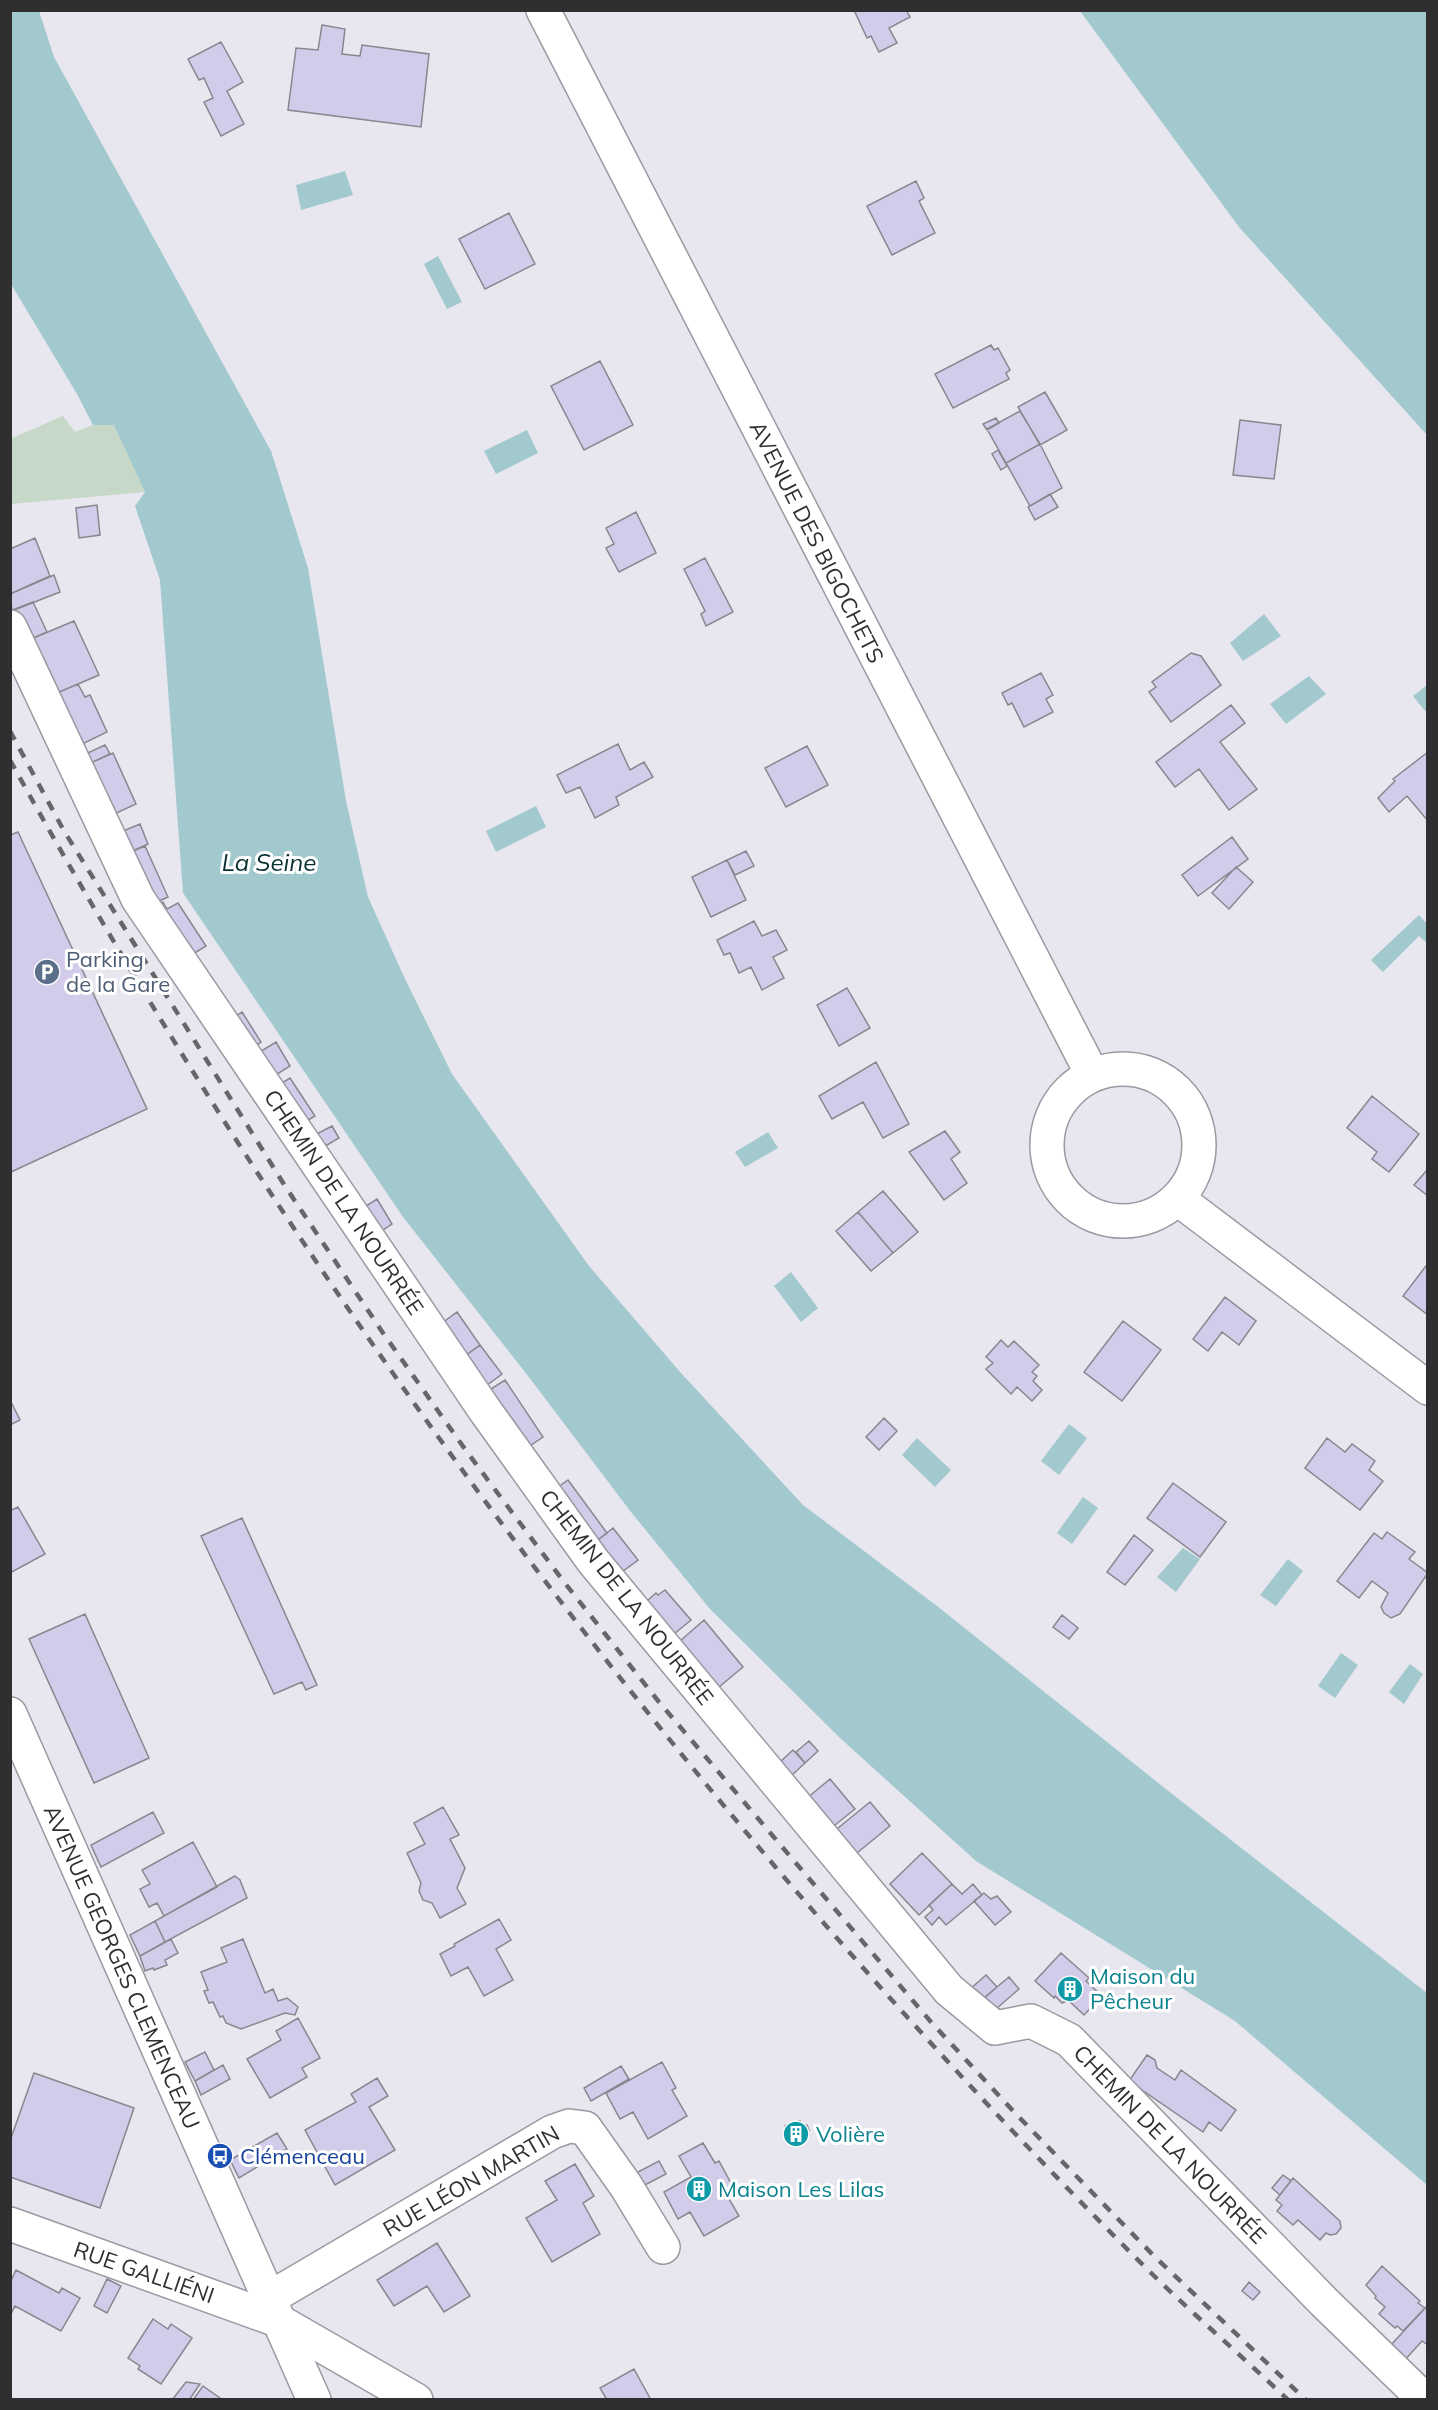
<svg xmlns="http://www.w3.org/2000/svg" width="1438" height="2410" viewBox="0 0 1438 2410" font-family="Mulish,sans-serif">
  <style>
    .green { fill: #c6d8c7 }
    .water { fill: #a2c9ce }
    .building { fill: #d2cbe9; stroke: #88868e; stroke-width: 1.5 }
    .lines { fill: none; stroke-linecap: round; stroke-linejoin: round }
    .minor-casing { stroke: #9b99a1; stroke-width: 36 }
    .tertiary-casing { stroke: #9b99a1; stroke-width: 36 }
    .minor { stroke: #fff; stroke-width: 33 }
    .tertiary { stroke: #fff; stroke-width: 33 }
    .rail { stroke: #666569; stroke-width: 4.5; stroke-dasharray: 10 10; stroke-linecap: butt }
    .labels { text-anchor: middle; stroke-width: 6; stroke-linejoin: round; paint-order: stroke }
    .street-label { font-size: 22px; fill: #2f2e31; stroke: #fff }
    .service-label { font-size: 22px; fill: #4e5e75; stroke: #fff; text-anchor: start }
    .culture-label { font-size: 22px; fill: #0d838f; stroke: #fff; text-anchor: start }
    .transit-label { font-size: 22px; fill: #164399; stroke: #fff; text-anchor: start }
    .water-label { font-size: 24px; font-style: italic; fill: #083034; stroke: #fff }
  </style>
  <rect width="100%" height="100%" fill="#e8e6ef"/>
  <!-- green -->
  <path class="green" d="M63,416L75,432L93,425L114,424L145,492L11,504L10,439Z"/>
  <!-- water -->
  <path class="water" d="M11,10L39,11L54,57L271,451L308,568L346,801L368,897L405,979L452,1074L589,1266L681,1373L803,1505L937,1606L1162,1786L1427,1993V2185L1235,2021L976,1861L840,1738L710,1609L631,1512L525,1372L403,1217L183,893L160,580L135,506L145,492L114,425H93L77,394L11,284Z
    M1080,11H1427V435L1239,227Z
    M345,171L353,195L301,210L296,185Z
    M438,256L462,302L447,309L424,264Z
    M527,430L538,453L496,474L484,451Z
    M1264,614L1281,636L1243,661L1230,643Z
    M1309,676L1326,694L1286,724L1270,704Z
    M1427,685V710L1425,711L1413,696Z
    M536,806L546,827L496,852L486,831Z
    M1419,915L1427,924V940L1426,942L1419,936L1383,972L1371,960Z
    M768,1132L778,1148L745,1167L735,1152Z
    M791,1272L818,1308L801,1322L774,1286Z
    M1069,1424L1087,1438L1059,1475L1041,1461Z
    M917,1438L951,1470L935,1487L902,1455Z
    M1083,1497L1098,1508L1072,1544L1057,1533Z
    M1183,1548L1200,1559L1176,1592L1157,1577Z
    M1288,1559L1303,1571L1276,1606L1260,1595Z
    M1341,1653L1358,1665L1335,1698L1318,1686Z
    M1410,1664L1423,1674L1404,1704L1389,1692Z"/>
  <!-- building -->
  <path class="building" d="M854,10H906L910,17L889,28L897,43L879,52L871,36L867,38Z
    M322,25L345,29L342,54L360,56L362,45L429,54L421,127L288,110L296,48L318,50Z
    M221,42L243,82L227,91L244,124L221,136L204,102L213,98L204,78L199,80L188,59Z
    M916,181L924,198L919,201L935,233L892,255L867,206Z
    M509,213L535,264L485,289L459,239Z
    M991,345L994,350L998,348L1010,370L1006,373L1009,379L953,408L935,374Z
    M600,361L633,425L584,450L551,386Z
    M1045,392L1067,430L1040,445L1018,407Z
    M1020,411L1040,444L1006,463L987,429Z
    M996,418L999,423L987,430L983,424Z
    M1240,420L1281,425L1274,479L1233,475Z
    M1040,444L1062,488L1030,506L1006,463Z
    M998,450L1007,466L1001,470L992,454Z
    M1050,494L1058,507L1035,520L1028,507Z
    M97,505L100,535L79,538L76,508Z
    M636,512L656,553L619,572L606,548L614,544L606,528Z
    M35,538L50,576L10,594V549Z
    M705,558L733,612L706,626L701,614L705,611L684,569Z
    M54,575L60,592L12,611L10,594Z
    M33,602L47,632L24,642L10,611Z
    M74,621L99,675L50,696L24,642Z
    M1191,653L1201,656L1221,685L1171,722L1149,692L1156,687L1152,682Z
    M1041,673L1053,695L1046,699L1053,712L1024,727L1012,703L1008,705L1002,693Z
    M78,684L85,697L90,695L107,732L74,748L50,696Z
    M1231,705L1245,723L1220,742L1257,789L1229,810L1199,769L1175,787L1156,762Z
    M618,744L630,770L644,762L653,777L616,797L619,805L595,818L580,787L566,793L557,775Z
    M105,745L110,754L84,766L79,757Z
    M807,746L828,785L786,807L765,768Z
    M1428,752V821L1407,796L1389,812L1378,798L1395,781L1393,779Z
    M113,753L136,804L110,816L84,766Z
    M140,824L148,844L126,854L116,834Z
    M18,832L147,1109L11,1172L10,835Z
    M1232,837L1248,859L1198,896L1182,875Z
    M145,846L168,897L150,905L126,854Z
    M746,851L754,866L735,875L727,860Z
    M727,860L746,900L711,917L692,877Z
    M1236,867L1253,882L1229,909L1212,893Z
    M163,902L167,909L178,903L206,946L182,961L150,910Z
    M754,921L762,936L776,930L787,950L773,957L784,978L762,990L751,967L739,973L730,953L724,955L717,940Z
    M847,988L870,1028L839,1046L817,1005Z
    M242,1012L261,1042L249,1051L229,1021Z
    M276,1042L290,1066L268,1080L253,1056Z
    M876,1062L909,1124L883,1138L863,1102L832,1119L819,1096Z
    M290,1078L315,1116L297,1127L272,1089Z
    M1372,1096L1419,1134L1389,1172L1372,1159L1377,1152L1347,1128Z
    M332,1126L339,1138L317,1151L309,1138Z
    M945,1131L960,1152L951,1159L967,1183L944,1200L909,1152Z
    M1428,1169V1196L1414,1185Z
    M883,1191L918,1232L893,1253L858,1212Z
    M377,1199L392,1224L377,1234L358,1211Z
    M858,1212L893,1253L871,1271L836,1231Z
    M1426,1266L1428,1267V1315L1403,1296Z
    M1225,1297L1256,1321L1239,1345L1222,1332L1208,1351L1193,1339Z
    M457,1312L480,1345L458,1361L434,1329Z
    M1123,1321L1161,1350L1122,1401L1084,1372Z
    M1001,1340L1008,1347L1014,1341L1039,1365L1032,1372L1037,1376L1033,1381L1042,1390L1032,1401L1017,1387L1011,1394L986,1369L993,1363L986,1357Z
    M480,1345L502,1374L479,1391L458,1361Z
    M505,1380L543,1437L522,1451L483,1394Z
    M10,1400L20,1420L10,1425Z
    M884,1418L897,1431L879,1450L866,1437Z
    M1327,1438L1345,1452L1352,1444L1375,1461L1369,1470L1383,1481L1360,1510L1305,1468Z
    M568,1480L607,1533L590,1546L550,1493Z
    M1173,1483L1226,1522L1200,1557L1147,1518Z
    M18,1507L45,1554L10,1573V1511Z
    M242,1518L317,1685L306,1690L302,1682L274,1694L201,1536Z
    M613,1528L638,1560L615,1577L590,1546Z
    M1387,1532L1415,1552L1409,1559L1428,1573L1400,1614L1391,1618L1384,1613L1381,1607L1388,1593L1372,1581L1359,1598L1337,1581L1374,1533L1382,1539Z
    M1134,1535L1153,1550L1125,1585L1107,1572Z
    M665,1590L691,1620L668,1639L640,1607L656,1593L658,1595Z
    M85,1614L149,1758L94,1783L29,1639Z
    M1062,1615L1078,1628L1069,1639L1053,1627Z
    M704,1620L743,1667L719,1687L680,1641Z
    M809,1741L818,1751L805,1763L796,1752Z
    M793,1750L805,1763L791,1776L779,1763Z
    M830,1779L855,1809L825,1833L801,1803Z
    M870,1802L890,1826L852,1857L832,1833Z
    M443,1807L459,1835L450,1839L465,1868L457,1888L466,1904L440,1918L432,1903L423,1900L419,1891L421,1883L407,1853L425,1844L414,1823Z
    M153,1812L164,1833L101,1867L91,1845Z
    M193,1842L217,1887L164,1916L157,1903L149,1907L140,1889L150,1884L142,1870Z
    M922,1853L952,1884L919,1915L890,1884Z
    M235,1876L240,1880L247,1898L165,1942L155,1921Z
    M952,1884L962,1894L973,1884L982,1895L946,1925L939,1917L932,1925L925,1917L933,1910L929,1905Z
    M984,1893L991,1899L997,1896L1011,1912L995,1925L974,1901Z
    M499,1919L511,1940L496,1949L513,1980L484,1996L468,1967L451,1976L440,1954L455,1946L454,1944Z
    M155,1921L165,1942L140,1956L130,1935Z
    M171,1939L178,1953L165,1960L167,1965L154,1970L153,1968L145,1971L140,1956Z
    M243,1939L265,1993L273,1989L278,2001L287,1998L298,2007L295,2015L285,2013L241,2029L226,2023L223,2016L220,2017L213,2002L209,2003L204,1991L208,1990L201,1972L227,1962L221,1948Z
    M1061,1953L1089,1978L1086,1981L1102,1996L1084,2015L1068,2000L1062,2003L1055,1996L1054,1998L1035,1981Z
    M986,1975L997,1987L980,2002L969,1990Z
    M1009,1977L1019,1989L996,2009L985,1997Z
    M298,2018L320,2058L302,2068L307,2077L270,2098L247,2059L281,2040L276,2031Z
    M205,2052L214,2070L195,2081L185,2062Z
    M1147,2055L1155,2060L1157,2068L1175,2080L1181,2070L1236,2110L1221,2131L1209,2122L1203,2132L1129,2081Z
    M662,2062L676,2088L672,2090L687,2116L648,2139L633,2112L620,2119L606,2093Z
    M223,2065L230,2079L201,2095L195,2081Z
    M621,2066L629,2079L591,2101L584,2088Z
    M34,2073L134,2108L100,2208L10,2177V2141Z
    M377,2078L388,2096L369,2107L395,2150L335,2185L305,2130L356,2102L351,2094Z
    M800,2121L802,2126L807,2125L809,2130H804L806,2137L791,2142L785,2126Z
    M277,2133L287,2149L239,2178L230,2160Z
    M703,2143L715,2163L719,2161L733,2187L725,2192L739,2216L704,2236L690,2212L678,2219L664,2192L691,2177L679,2156Z
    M659,2161L666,2174L643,2186L636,2173Z
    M575,2164L594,2196L583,2203L600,2234L552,2262L526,2218L557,2200L545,2181Z
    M1283,2175L1291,2181L1280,2195L1272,2188Z
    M1293,2178L1340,2221L1341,2228L1336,2234L1330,2235L1326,2233L1320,2240L1298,2220L1293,2225L1277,2211L1282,2205L1276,2200Z
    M437,2243L470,2296L444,2312L427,2286L394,2306L377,2280Z
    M1382,2266L1420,2301L1418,2303L1425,2308L1403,2331L1397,2326L1395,2328L1379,2314L1385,2307L1375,2298L1376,2296L1366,2285Z
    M16,2270L59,2293L62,2288L80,2298L61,2331L15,2306L10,2316V2283Z
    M107,2279L121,2286L107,2313L94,2306Z
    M1249,2282L1260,2292L1253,2300L1242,2291Z
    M1428,2305V2345L1422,2341L1404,2361L1390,2346Z
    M153,2319L168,2329L171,2324L192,2338L161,2384L138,2369L140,2366L128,2358Z
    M634,2369L651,2400H607L600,2388Z
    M186,2382L200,2384L189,2400H172Z
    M203,2386L220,2398L219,2400H193Z"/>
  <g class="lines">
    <!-- minor casing -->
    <g class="minor-casing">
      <path id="minor" d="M543,10L1092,1074
        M10,627L138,899L484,1409L593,1561L949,1990L995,2028L1031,2021L1069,2040L1324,2302L1425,2400
        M1047 1145a76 76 0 1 1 152 0a76 76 0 1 1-152 0Z
        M1178,1199L1428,1388
        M10,1714L314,2400
        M268,2299L552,2132L569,2126L585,2128L626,2186L663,2247"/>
    </g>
    <!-- tertiary casing -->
    <g class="tertiary-casing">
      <path id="tertiary" d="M10,2224L277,2320L416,2400"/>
    </g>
    <!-- minor -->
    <use href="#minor" class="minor"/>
    <!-- tertiary -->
    <use href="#tertiary" class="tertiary"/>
    <!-- rail -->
    <path class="rail" d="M10,731L64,831L285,1186L383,1333L467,1452L564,1582L659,1702L931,2022L1015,2113L1154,2256L1306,2400
      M10,760C314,1312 697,1819 1142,2264C1189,2311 1240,2354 1288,2400"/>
  </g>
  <!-- icons -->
  <defs>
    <g id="parking-disc" transform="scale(1.35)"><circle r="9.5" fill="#5c6f8a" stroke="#fff"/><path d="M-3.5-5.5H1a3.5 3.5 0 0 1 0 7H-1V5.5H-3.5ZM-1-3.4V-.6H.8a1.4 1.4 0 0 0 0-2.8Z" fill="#fff"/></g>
    <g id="building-disc" transform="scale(1.35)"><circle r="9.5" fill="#0f9aa8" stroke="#fff"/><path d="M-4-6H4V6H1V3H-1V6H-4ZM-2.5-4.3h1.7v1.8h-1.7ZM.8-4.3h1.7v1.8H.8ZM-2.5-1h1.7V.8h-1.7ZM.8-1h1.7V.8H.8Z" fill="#fff"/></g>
    <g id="bus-disc" transform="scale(1.35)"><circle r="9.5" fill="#1a4fb4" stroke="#fff"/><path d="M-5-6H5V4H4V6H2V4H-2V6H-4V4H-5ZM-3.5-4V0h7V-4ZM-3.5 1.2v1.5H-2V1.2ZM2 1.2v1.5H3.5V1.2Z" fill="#fff"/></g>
  </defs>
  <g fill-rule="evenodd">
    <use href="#parking-disc" x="47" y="972"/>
    <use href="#building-disc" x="1070" y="1989"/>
    <use href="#building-disc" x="796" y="2134"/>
    <use href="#bus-disc" x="220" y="2156"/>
    <use href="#building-disc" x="699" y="2189"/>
  </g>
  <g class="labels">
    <!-- street labels -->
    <g class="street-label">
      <text transform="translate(817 542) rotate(63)" y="8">AVENUE DES BIGOCHETS</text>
      <text transform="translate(344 1202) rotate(56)" y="8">CHEMIN DE LA NOURRÉE</text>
      <text transform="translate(627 1597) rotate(52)" y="8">CHEMIN DE LA NOURRÉE</text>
      <text transform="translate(122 1967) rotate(66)" y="8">AVENUE GEORGES CLEMENCEAU</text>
      <text transform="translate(1170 2144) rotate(46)" y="8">CHEMIN DE LA NOURRÉE</text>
      <text transform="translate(471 2181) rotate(-30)" y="8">RUE LÉON MARTIN</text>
      <text transform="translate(144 2272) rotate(19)" y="8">RUE GALLIÉNI</text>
    </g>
    <!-- service labels -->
    <g class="service-label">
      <text x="66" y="967">Parking<tspan x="66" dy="25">de la Gare</tspan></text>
    </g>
    <!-- culture labels -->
    <g class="culture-label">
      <text x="1090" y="1984">Maison du<tspan x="1090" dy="25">Pêcheur</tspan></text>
      <text x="816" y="2142">Volière</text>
      <text x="718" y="2197">Maison Les Lilas</text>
    </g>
    <!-- transit labels -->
    <g class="transit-label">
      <text x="240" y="2164">Clémenceau</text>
    </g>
    <!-- water labels -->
    <g class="water-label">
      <text x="269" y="871">La Seine</text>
    </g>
  </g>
  <!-- border -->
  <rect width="1438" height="2410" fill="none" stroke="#2f2e31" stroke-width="24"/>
</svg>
